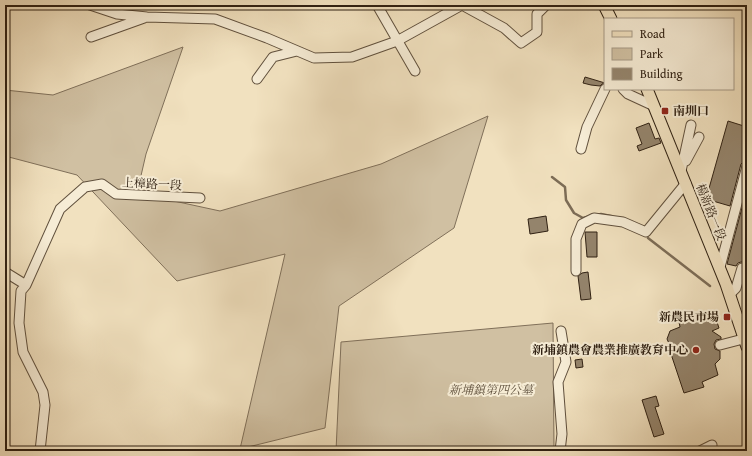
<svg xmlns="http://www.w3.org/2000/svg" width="752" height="456" viewBox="0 0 752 456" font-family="'Gentium Book Plus','Noto Serif TC',serif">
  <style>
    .green { fill: #d0c0a2; stroke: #80705a }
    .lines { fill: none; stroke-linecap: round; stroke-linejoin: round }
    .stream { stroke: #7c6c56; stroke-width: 2.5 }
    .building { fill: #94846c; stroke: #2f2012 }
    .minor-casing { stroke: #60503d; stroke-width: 11 }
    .major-casing { stroke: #2f2012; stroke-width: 13 }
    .minor { stroke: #f6ecd5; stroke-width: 9 }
    .major { stroke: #f1e1bf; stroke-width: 11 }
    .poi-dot { fill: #8f2418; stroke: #f6ecd5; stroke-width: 1.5 }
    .labels { text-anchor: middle; stroke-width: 4; stroke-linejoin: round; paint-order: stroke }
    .poi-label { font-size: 12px; font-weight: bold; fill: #2f2012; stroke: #f6ecd5; text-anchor: end }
    .street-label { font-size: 12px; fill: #2f2012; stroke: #f6ecd5 }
    .park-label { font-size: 12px; font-style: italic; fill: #5f503d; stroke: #f6ecd5 }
  </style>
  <rect width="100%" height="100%" fill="#f1e1bf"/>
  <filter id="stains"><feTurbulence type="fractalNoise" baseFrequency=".005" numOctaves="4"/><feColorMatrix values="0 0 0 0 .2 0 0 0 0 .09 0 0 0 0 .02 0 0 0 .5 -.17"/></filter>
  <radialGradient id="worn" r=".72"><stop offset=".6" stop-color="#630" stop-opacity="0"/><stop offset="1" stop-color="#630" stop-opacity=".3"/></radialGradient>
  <!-- green -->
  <path class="green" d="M183,47L146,154L137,193L220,211L381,164L488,116L454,228L339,306L325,428L240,449L285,254L177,281L77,175L5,156V90L53,95Z
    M553,323L554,451H336L341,342Z"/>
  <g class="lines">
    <!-- stream -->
    <path class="stream" d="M552,177L565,187L566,200L574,213L583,218L587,217
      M596,215L601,214L611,216
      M648,238L710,286"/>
  </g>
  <!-- building -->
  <path class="building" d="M585,77L605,83L602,84L600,86L591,85L583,83Z
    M728,121L747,127V144L743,158L747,159V160L743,162L741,164L730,206L706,199Z
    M649,123L655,139L659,138L661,143L639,151L637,146L642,144L636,128Z
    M747,189V265L744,262H741L738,263L736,266L727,264Z
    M546,216L548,231L530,234L528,219Z
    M585,232H597V257H587Z
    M588,272L591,299L581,300L578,276L582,273Z
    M713,310L719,328L712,331L721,337V339L716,340L714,344L715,349L720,351V359L715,364L718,375L702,382L704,387L684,393L670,351L672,350L667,339L670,331L680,327L679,322Z
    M582,359L583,367L576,368L575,360Z
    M656,396L659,406L655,407L664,434L654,437L642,400Z"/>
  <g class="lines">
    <!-- minor casing -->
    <g class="minor-casing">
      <path id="minor" d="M90,5L117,14L147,17L215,19L267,38L314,58L352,57L397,41L462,5L504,28L521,43L537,32V14L546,5
        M377,5L415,71
        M91,37L144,18
        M257,79L273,57L297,51
        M623,89L628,94L654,106
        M581,149L587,127L605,89
        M686,161L699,137
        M681,171L691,125
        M720,267L747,166
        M576,271V239L582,224L594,218L623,222L646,232L686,183
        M5,272L26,285
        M730,294L736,288L742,268
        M720,345L747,338
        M40,451L45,405L43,392L23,352L19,323L21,291L26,285L60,209L85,187L102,184L116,194L200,198
        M560,451L562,434L558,382L566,362L561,331
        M700,451L712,445"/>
    </g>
    <!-- major casing -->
    <g class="major-casing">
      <path id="major" d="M604,5L611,19
        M647,89L726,284L747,347"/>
    </g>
    <!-- minor -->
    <use href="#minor" class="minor"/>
    <!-- major -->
    <use href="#major" class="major"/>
  </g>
  <!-- markers -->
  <g class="poi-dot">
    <rect x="661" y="107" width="8" height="8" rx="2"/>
    <rect x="723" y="313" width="8" height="8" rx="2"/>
    <circle cx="696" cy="350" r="4"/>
  </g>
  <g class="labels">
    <!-- poi labels -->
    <g class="poi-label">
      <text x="673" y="115" text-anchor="start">南圳口</text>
      <text x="719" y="321">新農民市場</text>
      <text x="688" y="354">新埔鎮農會農業推廣教育中心</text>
    </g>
    <!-- street labels -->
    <g class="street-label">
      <text transform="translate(152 184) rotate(3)" y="4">上樟路一段</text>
      <text transform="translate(711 212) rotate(68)" y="4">楊新路一段</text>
    </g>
    <!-- park labels -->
    <g class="park-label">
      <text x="491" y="394">新埔鎮第四公墓</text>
    </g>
  </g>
  <!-- margin -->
  <rect width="752" height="456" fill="none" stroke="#f1e1bf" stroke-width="20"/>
  <rect x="6" y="6" width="740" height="444" fill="none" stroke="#2f2012" stroke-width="2"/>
  <rect x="10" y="10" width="732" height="436" fill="none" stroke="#2f2012"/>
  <!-- legend -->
  <rect x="604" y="18" width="130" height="72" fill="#f6ecd5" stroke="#a69a87"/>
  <rect x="612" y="31" width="20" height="6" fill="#f1e1bf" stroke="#a69a87"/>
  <text x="640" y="38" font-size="12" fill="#2f2012">Road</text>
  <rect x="612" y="48" width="20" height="12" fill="#d0c0a2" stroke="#a69a87"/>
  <text x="640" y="58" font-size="12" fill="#2f2012">Park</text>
  <rect x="612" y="68" width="20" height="12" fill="#94846c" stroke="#a69a87"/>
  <text x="640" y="78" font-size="12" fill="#2f2012">Building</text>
  <rect width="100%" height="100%" filter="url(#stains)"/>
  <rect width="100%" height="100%" fill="url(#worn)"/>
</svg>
